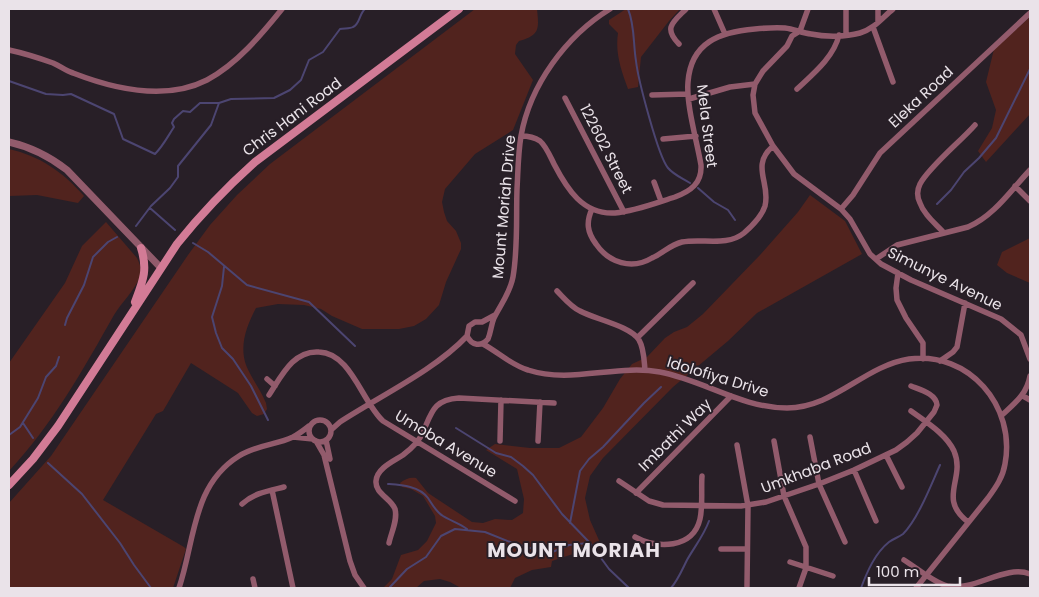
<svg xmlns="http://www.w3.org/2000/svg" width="1039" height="597" viewBox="0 0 1039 597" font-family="Poppins,sans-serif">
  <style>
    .green { fill: #51231e }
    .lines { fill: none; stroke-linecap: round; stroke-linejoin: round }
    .stream { stroke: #4c4571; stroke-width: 2 }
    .minor { stroke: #925b6c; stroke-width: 5.5 }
    .tertiary { stroke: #925b6c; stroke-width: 7 }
    .secondary { stroke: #d27b96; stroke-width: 8 }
    .labels { text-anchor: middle; stroke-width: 4; stroke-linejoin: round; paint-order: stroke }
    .street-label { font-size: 15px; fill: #eae3e9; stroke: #281f27 }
    .district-label { font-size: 20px; font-weight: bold; letter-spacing: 1px; fill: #eae3e9; stroke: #281f27 }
  </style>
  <rect width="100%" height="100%" fill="#281f27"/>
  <!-- green -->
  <path class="green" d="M475,9H537C539,29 540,35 519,41L516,45L515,54L533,80L513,130L475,154L445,189L442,202L444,212L447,221L456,231L461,243V249L446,282L439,305L426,319L414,326L399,329H362L332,316L321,309L304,305L278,304L256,308C247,325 239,345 246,365C251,378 261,390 266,403L267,409L264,414L257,416L252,413L238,393L191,363L163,411L156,414L103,500L184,547L186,549L173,588H9V503L51,456L188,255L210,225L237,195L270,164Z
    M626,9H680L669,21L641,57L638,87L628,89C621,70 615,53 618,33L609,24V20Z
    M1030,17V114L986,162L978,151L992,128L996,110L986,82L994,49Z
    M9,149C40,156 63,172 84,196L78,203L37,195L9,196Z
    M810,195L845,221L862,254L757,313L728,341L673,387L603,458L590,476L585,498L590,520L602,547L589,554L579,552L552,561L551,567L532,570L515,578L510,588H461L450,582L440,579L424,581L416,588H383L392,579L401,555L418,550L427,541L436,523L435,516L423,496L411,489L402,487L400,483C405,479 410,477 416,478L428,493L472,522L483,523L495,519L512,520L523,513L524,499L517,469L486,450L495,444L530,448H559L581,437L603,408L620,379L632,364L647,357L665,338L674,332L687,327L703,314L760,255L798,212Z
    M106,222L137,258C140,264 142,270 140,277C134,291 122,302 114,315C83,370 52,425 9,471V363L65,283L82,246Z
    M1030,238V283L1007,273L997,265L1002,252Z"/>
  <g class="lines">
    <!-- stream -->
    <path class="stream" d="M628,9C635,26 633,43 636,61C638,79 658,156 668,168C674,175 682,178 690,183
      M9,81L46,94L63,95L71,94L114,114L123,139L155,154C163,146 168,136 174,127L172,123L174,119L183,111L190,112L200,103H219L231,99L274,98L290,90L301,80L309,60L323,52L340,29C344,28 350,29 353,27C360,24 359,14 365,9
      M698,188L714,202L728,210L735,220
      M937,204L951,190L964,172L979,158L996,138L1030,69
      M150,208L175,230
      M136,226L151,206L170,188L178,177V166L211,125L219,103
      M193,243L208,252L247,285L309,302L355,346
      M224,267L222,286L212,317L216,333L222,348L233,359L251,386L268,420
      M65,325L67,318L84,285L93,257L108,242L117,237
      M23,423L33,438
      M456,428L496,453L511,457L523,466L533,475L562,514L590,543L609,569L629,588
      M9,435L20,427L38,398L46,377L56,366L59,357
      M48,463L82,494L120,543L134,565L151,588
      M388,484C401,485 419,486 428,498C432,504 436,512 443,516C451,521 459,523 467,529
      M570,523L580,471L589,459L603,447L644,403L661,387
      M390,587L407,569L426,557L441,536L455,529L485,532L515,544L550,553L569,545L588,543
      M671,588C678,580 682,570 687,560C695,546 704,535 709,521
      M861,588C867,572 875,553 889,542C893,539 899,537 903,534C918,519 931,485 940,465"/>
    <!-- minor -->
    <path class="minor" d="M714,9L725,34
      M808,9L800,31L792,36L787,46L763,71L755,84L753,95L755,113L773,146L794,174L841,209L850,219L870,254L881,264L911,280L1001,319L1021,335L1030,359
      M846,9V35
      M878,9V22
      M873,27L893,82
      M679,44C663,28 673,22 686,9
      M9,50C23,53 39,58 53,63C60,66 66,71 73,73C114,89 166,101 207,80C237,64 261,35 282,9
      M797,89C813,74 834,57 839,35
      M652,95L688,94
      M565,98L624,212
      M689,99L730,87L755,84
      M521,136C528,136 534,137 540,141C546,146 550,156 554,164C567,189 583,215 615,213C636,211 656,203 675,197C691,191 702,183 701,165C697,141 686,105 688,82C691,42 720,32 755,29C765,28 775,27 785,28C794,29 802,33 811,34C825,37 845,37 860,33C874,29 882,18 893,9
      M663,139L696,136
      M654,182L661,201
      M1015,186L1030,201
      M592,209C586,222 587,232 596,244C609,263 632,270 652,258C663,253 670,245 682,242C702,238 727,247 744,233C752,226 762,216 765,206C771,183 750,166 773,146
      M841,209L853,195L880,153L1030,13
      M944,233C936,224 924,215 920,203C917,197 917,190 920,184C929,167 961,141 975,125
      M876,259L897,245L968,227C994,216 1011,190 1030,170
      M898,273L896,288L897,300L906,318L923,343V359
      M557,291C564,298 571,307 580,311C594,319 631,326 639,340C644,348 644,360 645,370
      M495,315L482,322H475L469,326L467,336C472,346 481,347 488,339C491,332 491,325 494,318C501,304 510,293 513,277C518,248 516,218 517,189C518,172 518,154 521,136C530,85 566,36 610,9
      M638,337L693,283
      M483,344C498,352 511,365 528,370C571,384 617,364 660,372C703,380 742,408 787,408C834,408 864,366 909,359C969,351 1016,406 1005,464C1003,477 996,487 988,498L916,588
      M940,361L953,352L957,347L965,303
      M267,379L275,386
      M269,395C281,377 293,350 319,352C351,353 362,402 383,421L515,501
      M1023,396L1030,400
      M911,411C926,422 946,434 954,451C966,479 937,498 968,522
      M1002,415C1015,403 1027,394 1030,376
      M309 431a11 11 0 1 1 22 0a11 11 0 1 1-22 0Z
      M331,430L340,422C380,396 435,370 467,336
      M293,437L313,439
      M810,437L819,484L845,542
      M316,441L324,455L350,561L355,575L364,588
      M500,441L501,400
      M538,441L540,402
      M774,441L784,496L806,547V568L799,588
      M737,445L748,506L747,586
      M324,455L330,459L326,440
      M886,455L902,487
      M854,470L876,521
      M619,481L649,501L663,505L741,506L766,502L819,484L854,470L896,450L907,442L917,433L934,412L937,405C936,394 921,390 911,386
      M272,490L293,588
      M636,493L731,396
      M242,504C254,493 268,491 284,487
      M635,537C657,549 693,549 700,519C703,506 701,490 702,476
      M389,543C391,533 398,520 395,509C391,498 375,494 376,481C377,468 394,461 403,455C411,449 419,442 423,432C432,412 433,400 459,398L554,403
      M721,549H747
      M904,560C917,568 933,582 947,586C974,592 1005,564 1030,574
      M790,562L833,576
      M253,579L255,588
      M179,588C195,541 192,485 239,456C256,445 276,445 293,437C299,434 304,430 309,426"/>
    <!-- tertiary -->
    <path class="tertiary" d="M9,142C31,147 49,156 67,170L161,268"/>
    <!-- secondary -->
    <path class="secondary" d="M135,302C143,281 148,270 141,248
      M9,485L33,459L58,426L177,244C201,214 227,187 255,162L459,9"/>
  </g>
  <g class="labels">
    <!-- street labels -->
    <g class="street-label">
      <text transform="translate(921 97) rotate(-43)" y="5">Eleka Road</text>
      <text transform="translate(292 117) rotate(-37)" y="5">Chris Hani Road</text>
      <text transform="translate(707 126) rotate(83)" y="5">Mela Street</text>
      <text transform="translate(606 149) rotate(63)" y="5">122602 Street</text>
      <text transform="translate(504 207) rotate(-85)" y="5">Mount Moriah Drive</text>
      <text transform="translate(945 279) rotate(26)" y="5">Simunye Avenue</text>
      <text transform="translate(718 377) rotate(17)" y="5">Idolofiya Drive</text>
      <text transform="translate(675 435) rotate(-45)" y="5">Imbathi Way</text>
      <text transform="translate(446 444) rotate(31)" y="5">Umoba Avenue</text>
      <text transform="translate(816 468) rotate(-21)" y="5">Umkhaba Road</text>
    </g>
    <!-- district labels -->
    <g class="district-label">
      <text x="574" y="557">MOUNT MORIAH</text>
    </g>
  </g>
  <!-- border -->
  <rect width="1039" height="597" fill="none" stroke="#eae3e9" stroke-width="20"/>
  <!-- scale -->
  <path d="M869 577v8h91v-8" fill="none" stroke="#eae3e9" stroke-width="2.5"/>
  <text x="876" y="577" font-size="15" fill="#eae3e9" stroke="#281f27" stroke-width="4" paint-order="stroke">100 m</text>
</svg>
